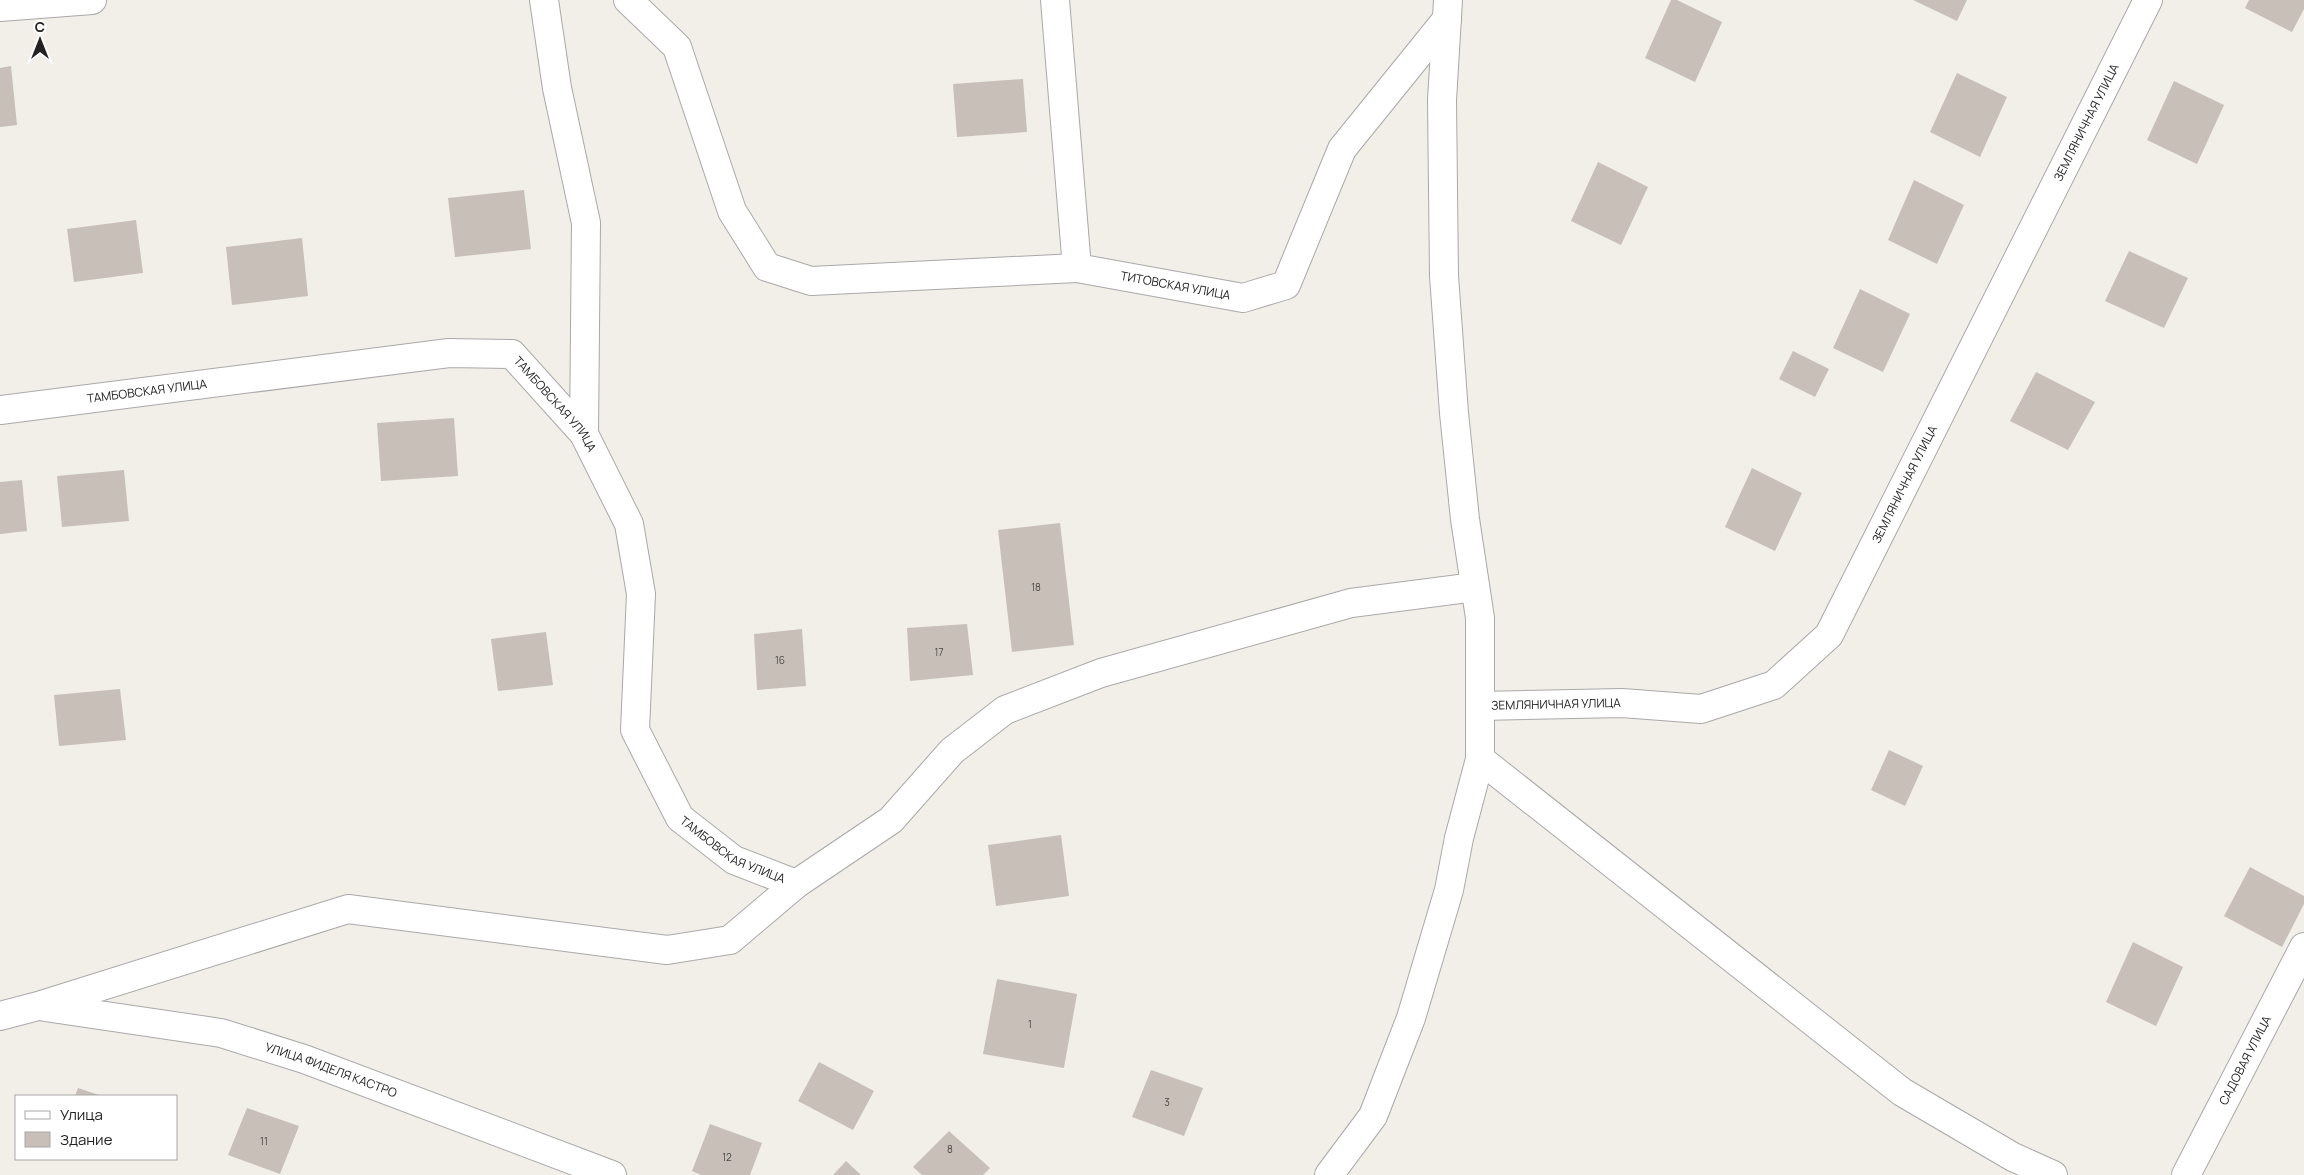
<svg xmlns="http://www.w3.org/2000/svg" width="2304" height="1175" viewBox="0 0 2304 1175" font-family="Manrope,sans-serif">
  <style>
    .building { fill: #c7bfb8 }
    .lines { fill: none; stroke-linecap: round; stroke-linejoin: round }
    .minor-casing { stroke: #a9a9a9; stroke-width: 30 }
    .minor { stroke: #fff; stroke-width: 28 }
    .labels { text-anchor: middle; stroke-width: 5; stroke-linejoin: round; paint-order: stroke }
    .number-label { font-size: 10px; fill: #4b4948 }
    .street-label { font-size: 12px; fill: #222; stroke: #fff }
  </style>
  <rect width="100%" height="100%" fill="#f2efe9"/>
  <!-- building -->
  <path class="building" d="M1671,0H1677L1722,22L1695,82L1645,58Z
    M1913,0H1967L1957,21Z
    M2249,0H2304V9L2292,32L2245,8Z
    M11,66L17,125L0,127V68Z
    M1957,73L2007,97L1980,157L1930,132Z
    M1023,79L1027,132L957,137L953,84Z
    M2174,81L2224,105L2197,164L2147,140Z
    M1598,162L1648,187L1621,245L1571,221Z
    M1914,180L1964,205L1937,264L1888,240Z
    M524,190L531,249L455,257L448,198Z
    M136,220L143,273L74,282L67,229Z
    M302,238L308,296L232,305L226,247Z
    M2129,251L2188,278L2164,328L2105,301Z
    M1860,289L1910,314L1883,372L1833,348Z
    M1793,351L1829,369L1815,397L1779,379Z
    M2036,372L2095,402L2068,450L2010,421Z
    M454,418L458,476L381,481L377,423Z
    M1752,468L1802,493L1775,551L1725,527Z
    M124,470L129,521L62,527L57,476Z
    M22,480L27,531L0,534V482Z
    M1060,523L1074,645L1012,652L998,530Z
    M967,624L973,675L910,681L907,628Z
    M802,629L806,686L757,690L754,634Z
    M546,632L553,685L498,691L491,639Z
    M120,689L126,740L59,746L54,695Z
    M1889,750L1923,766L1905,806L1871,790Z
    M1061,835L1069,896L996,906L988,845Z
    M2250,867L2304,896V904L2282,947L2224,916Z
    M2133,942L2183,967L2156,1026L2106,1002Z
    M997,979L1077,994L1064,1068L983,1054Z
    M819,1062L874,1091L853,1130L798,1101Z
    M1151,1070L1203,1088L1184,1136L1132,1117Z
    M78,1088L102,1096H75Z
    M247,1108L299,1126L280,1174L228,1155Z
    M710,1124L762,1143L750,1175H701L692,1171Z
    M949,1131L990,1168L983,1175H922L913,1167Z
    M846,1161L861,1175H833Z"/>
  <g class="lines">
    <!-- minor casing -->
    <g class="minor-casing">
      <g id="minor">
        <path d="M544,0L557,88L586,223L584,434"/>
        <path d="M628,0L677,47L732,211L767,267L811,281L1077,268"/>
        <path id="s1" d="M1055,0L1077,268L1243,298L1286,285L1342,149L1447,19"/>
        <path d="M0,7L92,0"/>
        <path id="s2" d="M0,410L449,353L512,354L584,434L629,524L641,594L635,730L680,818L734,860L796,884"/>
        <path id="s3" d="M1480,706L1622,703L1701,709L1774,685L1829,635L2148,0"/>
        <path d="M1480,759L1902,1092L2013,1157L2053,1175"/>
        <path id="s4" d="M45,1007L221,1033L304,1059L612,1175"/>
        <path d="M0,1016L38,1006L348,909L667,950L730,940L796,884L891,820L952,751L1005,710L1101,673L1351,603L1475,587"/>
        <path d="M1329,1175L1373,1116L1411,1018L1449,890L1459,838L1480,759V618L1465,519L1454,413L1444,276L1442,100L1448,0"/>
        <path id="s5" d="M2186,1175L2304,947"/>
      </g>
    </g>
    <!-- minor -->
    <use href="#minor" class="minor"/>
  </g>
  <g class="labels">
    <!-- number labels -->
    <g class="number-label">
      <text x="1036" y="591">18</text>
      <text x="939" y="656">17</text>
      <text x="780" y="664">16</text>
      <text x="1030" y="1028">1</text>
      <text x="1167" y="1106">3</text>
      <text x="264" y="1145">11</text>
      <text x="950" y="1153">8</text>
      <text x="727" y="1161">12</text>
    </g>
    <!-- street labels -->
    <g class="street-label">
      <text dy="4" stroke="none"><textPath href="#s3" startOffset="946">ЗЕМЛЯНИЧНАЯ УЛИЦА</textPath></text>
      <text dy="4" stroke="none"><textPath href="#s1" startOffset="369">ТИТОВСКАЯ УЛИЦА</textPath></text>
      <text dy="4" stroke="none"><textPath href="#s2" startOffset="148">ТАМБОВСКАЯ УЛИЦА</textPath></text>
      <text dy="4" stroke="none"><textPath href="#s2" startOffset="582">ТАМБОВСКАЯ УЛИЦА</textPath></text>
      <text dy="4" stroke="none"><textPath href="#s3" startOffset="541">ЗЕМЛЯНИЧНАЯ УЛИЦА</textPath></text>
      <text dy="4" stroke="none"><textPath href="#s3" startOffset="76">ЗЕМЛЯНИЧНАЯ УЛИЦА</textPath></text>
      <text dy="4" stroke="none"><textPath href="#s2" startOffset="1092">ТАМБОВСКАЯ УЛИЦА</textPath></text>
      <text dy="4" stroke="none"><textPath href="#s5" startOffset="129">САДОВАЯ УЛИЦА</textPath></text>
      <text dy="4" stroke="none"><textPath href="#s4" startOffset="294">УЛИЦА ФИДЕЛЯ КАСТРО</textPath></text>
    </g>
  </g>
  <!-- legend -->
  <rect x="15" y="1095" width="162" height="65" fill="#ffffff" stroke="#a7a7a7"/>
  <rect x="25" y="1111" width="25" height="8" fill="#ffffff" stroke="#a7a7a7"/>
  <text x="60" y="1120" font-size="15" fill="#222222">Улица</text>
  <rect x="25" y="1132" width="25" height="15" fill="#c7bfb8" stroke="#a7a7a7"/>
  <text x="60" y="1145" font-size="15" fill="#222222">Здание</text>
  <!-- north arrow -->
  <g transform="translate(40 40)" stroke="#ffffff" stroke-width="4" paint-order="stroke">
  <path d="M0-4L9 19L0 12L-9 19Z" fill="#222222"/>
  <text y="-8" font-size="14" font-weight="bold" text-anchor="middle" fill="#222222">С</text>
  </g>
</svg>
